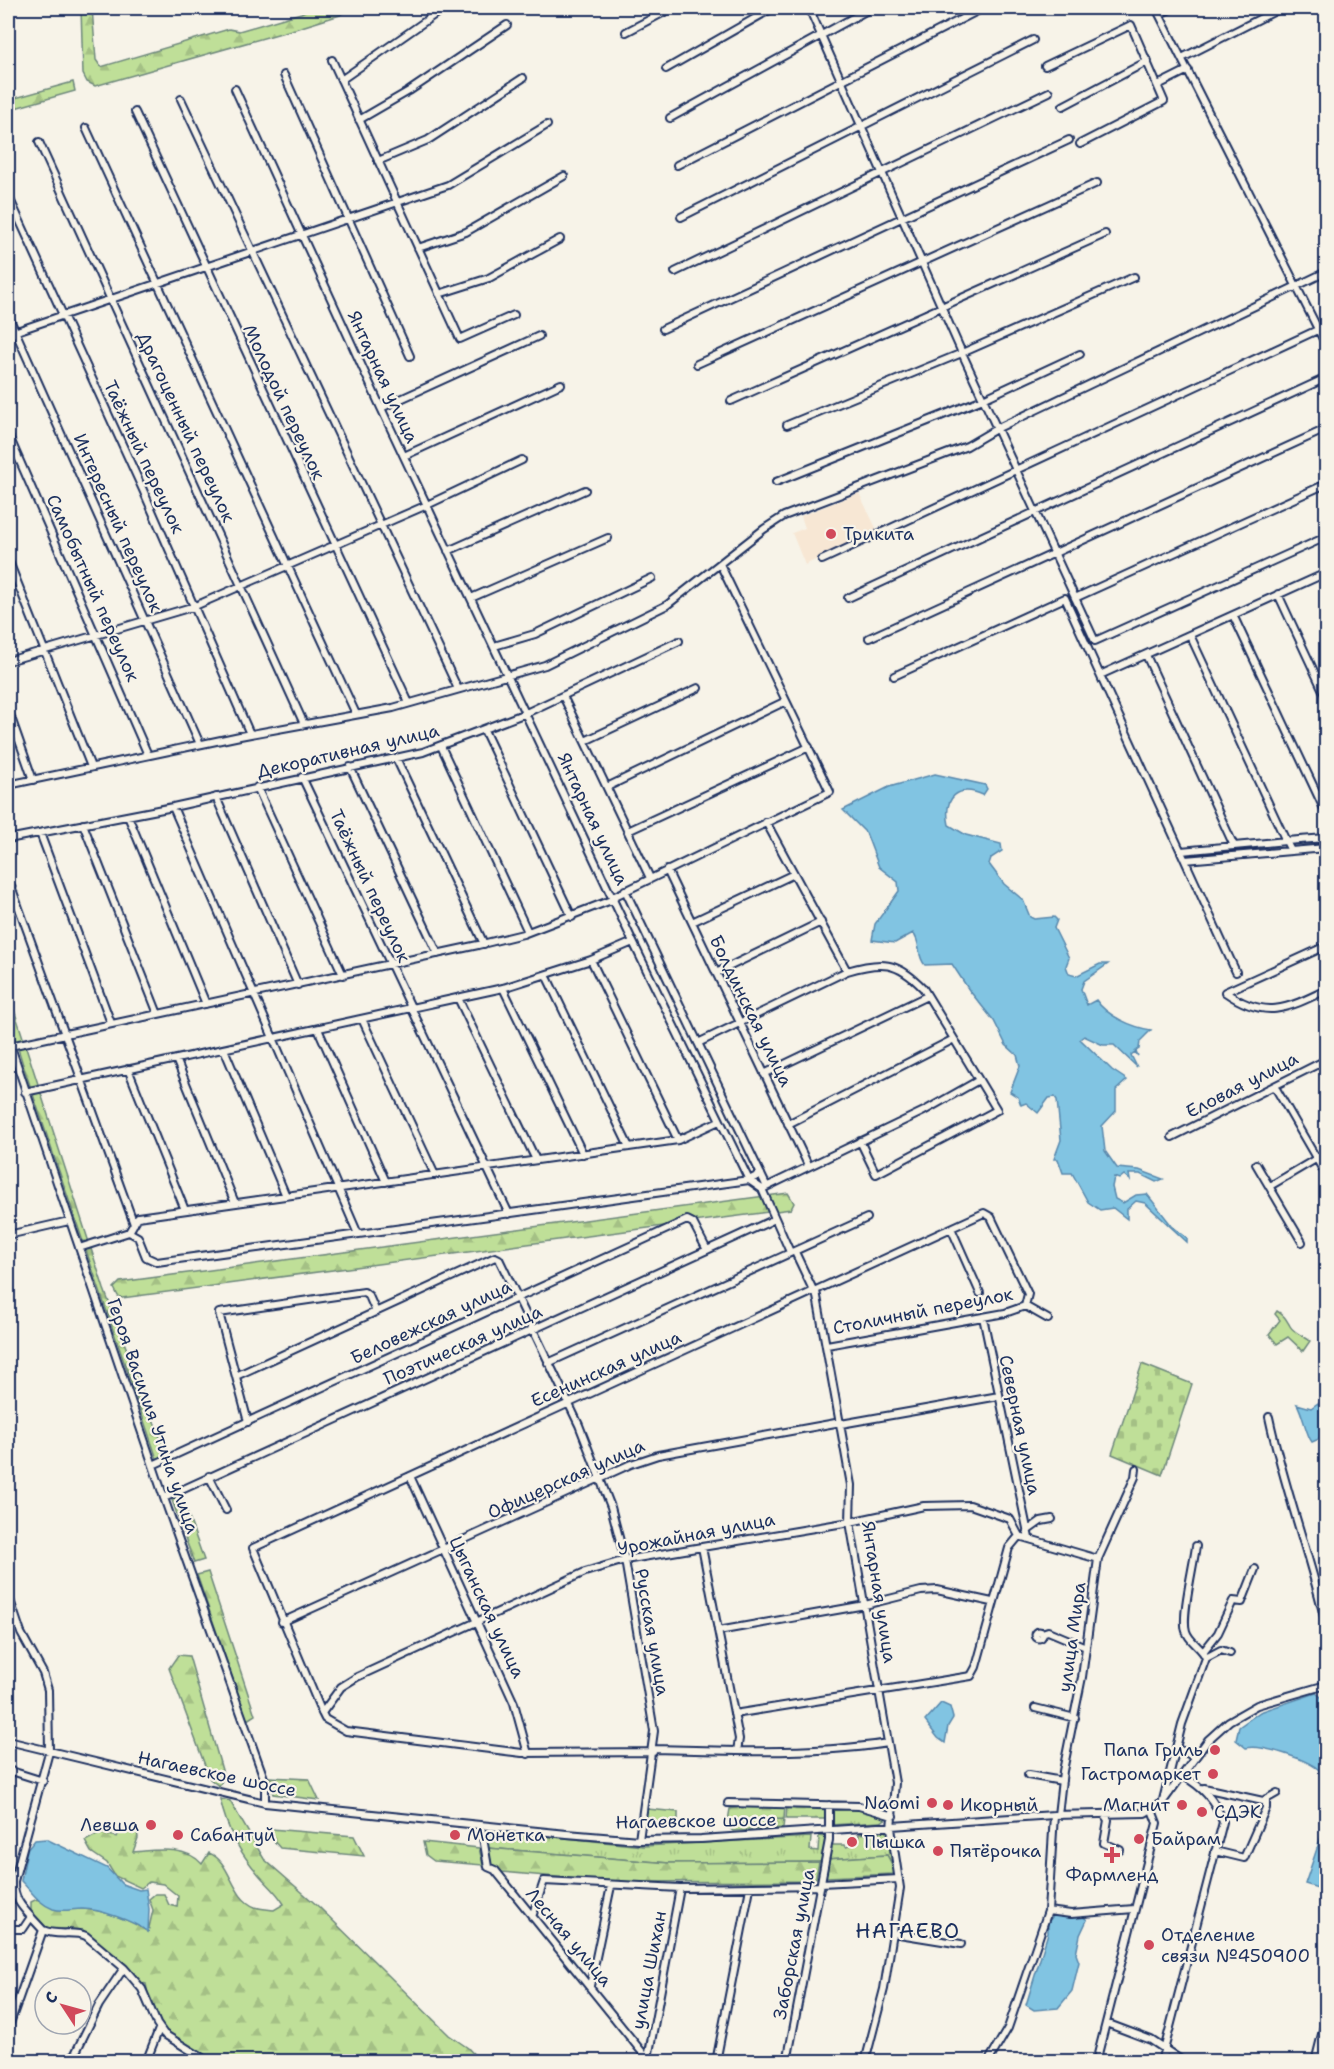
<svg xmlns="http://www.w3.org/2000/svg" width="1334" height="2069" viewBox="0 0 1334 2069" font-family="'Shantell Sans',sans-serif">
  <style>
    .built { fill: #f7e7d4 }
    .grass { fill: url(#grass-tufts); stroke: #6d877b; stroke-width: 1.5 }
    .forest { fill: url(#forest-firs); stroke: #6d877b; stroke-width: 1.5 }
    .cemetery { fill: url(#cemetery-stones); stroke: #6d877b; stroke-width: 1.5 }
    .water { fill: #81c4e2; stroke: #5888ad; stroke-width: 1.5 }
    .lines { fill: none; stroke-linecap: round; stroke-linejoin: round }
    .minor-casing { stroke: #1b2f5e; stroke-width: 10 }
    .minor { stroke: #f7f3e8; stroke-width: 6 }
    .poi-dot { fill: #d1495b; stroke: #f7f3e8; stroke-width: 2 }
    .labels { text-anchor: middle; stroke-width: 4.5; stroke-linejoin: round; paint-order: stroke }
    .street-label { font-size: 18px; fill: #1b2f5e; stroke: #f7f3e8 }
    .poi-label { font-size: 18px; fill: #1b2f5e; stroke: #f7f3e8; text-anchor: start }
    .quarter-label { font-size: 21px; letter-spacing: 1.5px; fill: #1b2f5e; stroke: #f7f3e8 }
  </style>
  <defs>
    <pattern id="grass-tufts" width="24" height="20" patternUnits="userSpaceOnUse" patternTransform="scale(1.5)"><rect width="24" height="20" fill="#bfdf98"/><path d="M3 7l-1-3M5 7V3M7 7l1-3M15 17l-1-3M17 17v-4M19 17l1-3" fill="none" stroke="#a4c085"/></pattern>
    <pattern id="forest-firs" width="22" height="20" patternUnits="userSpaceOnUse" patternTransform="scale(1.5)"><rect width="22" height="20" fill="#bfdf98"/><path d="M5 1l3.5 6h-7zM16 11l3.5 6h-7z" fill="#a4c085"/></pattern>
    <pattern id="cemetery-stones" width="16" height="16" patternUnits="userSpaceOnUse" patternTransform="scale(1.5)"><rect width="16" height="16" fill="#bfdf98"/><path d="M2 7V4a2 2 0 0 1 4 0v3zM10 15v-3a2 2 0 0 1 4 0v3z" fill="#a4c085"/></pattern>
  </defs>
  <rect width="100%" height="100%" fill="#f7f3e8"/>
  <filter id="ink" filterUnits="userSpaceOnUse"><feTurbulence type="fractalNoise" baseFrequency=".0167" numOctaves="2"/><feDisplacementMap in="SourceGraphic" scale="12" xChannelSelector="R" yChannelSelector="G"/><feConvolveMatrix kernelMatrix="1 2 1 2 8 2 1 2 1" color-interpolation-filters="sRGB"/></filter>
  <g filter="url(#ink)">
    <!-- built -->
    <path class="built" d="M859,493L877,530L805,565L792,533L805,528L801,516Z"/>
    <!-- grass -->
    <path class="grass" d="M1277,1311C1285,1316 1286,1319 1290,1326C1294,1333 1304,1336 1310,1341L1303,1351L1288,1337L1277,1344L1269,1334L1280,1320L1275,1314Z
      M831,1807L859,1808L887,1818L881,1822L830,1825Z
      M784,1819L783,1828L733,1831L728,1827V1821Z
      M485,1830L643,1846L811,1837L810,1850L818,1851L819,1836L826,1837L822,1861L819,1862L669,1863L488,1848Z
      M887,1831L889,1832L893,1865L887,1855L827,1859L831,1845H845L846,1847L858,1843L859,1834Z"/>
    <!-- forest -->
    <path class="forest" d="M81,8H92L96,60L101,67L229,29L239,31L301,13L311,8H350L340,15L295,29L95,86L87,82L83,74Z
      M73,82L75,91L8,110V100Z
      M8,991L104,1289L167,1456L157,1459L24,1068L8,1015Z
      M788,1193L794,1203L791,1209L122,1298L118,1296L114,1288L120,1282Z
      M181,1496L204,1560L194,1563L172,1500Z
      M208,1572L255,1715L247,1720L197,1575Z
      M178,1655L189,1656L224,1777L219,1786L210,1779L169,1668Z
      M269,1777L309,1779L319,1800L273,1794Z
      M220,1799L230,1801L264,1859L319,1907L449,2035L468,2048L480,2061H209L179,2045L154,2025L146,1984L136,1982L124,1962L107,1952L83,1930L47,1928L31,1914V1902L37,1899C57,1911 61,1909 82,1909C101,1909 133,1921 148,1932L153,1910L149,1899L155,1894H164L169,1905L177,1907L178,1896L163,1884L149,1882L141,1888L115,1876L107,1863L91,1852L85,1841L100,1833L117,1837L122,1827L137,1828L138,1838L133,1852C156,1850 186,1845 202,1864L209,1853C231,1861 231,1898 255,1907C261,1909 268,1909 274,1910L284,1904C277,1892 269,1886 260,1876C239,1852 227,1830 220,1799Z
      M745,1806H785L784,1819L728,1821L730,1809Z
      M787,1806L826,1807V1819H786Z
      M647,1809L678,1812V1825L644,1824Z
      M271,1829L354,1836L364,1856L280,1848L273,1840Z
      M423,1842L479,1848L483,1865L434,1861L426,1855Z
      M488,1848L669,1863L819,1862L816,1878L812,1881L612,1882L502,1872L492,1866Z
      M887,1855L895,1870L893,1874L826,1877L827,1859Z"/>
    <!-- cemetery -->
    <path class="cemetery" d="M1142,1364L1192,1384L1162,1475L1112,1454Z"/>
    <!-- water -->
    <path class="water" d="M935,774L985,785L987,789L983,795C958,784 943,797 949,825L966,835L1001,844L1002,851L991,858L989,864L1004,884L1023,900L1030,917L1034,919L1054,917L1057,920L1054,928L1069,958L1066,966L1069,974L1076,976L1100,964H1108L1084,981L1081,989L1087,1005L1096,1000C1107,1016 1132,1027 1151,1030L1140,1041L1139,1049L1136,1051L1138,1056L1135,1052L1131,1055L1137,1067L1114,1045H1103L1084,1036L1080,1039L1112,1070L1127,1080L1116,1090V1111L1102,1126L1105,1151L1117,1168L1139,1170L1163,1179L1156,1182L1140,1174H1129L1130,1180L1124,1175L1119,1179L1114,1177L1112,1187L1115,1199L1123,1203L1136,1195L1147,1194L1172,1226L1187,1238V1242L1145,1203L1136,1201L1127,1209V1219L1113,1208L1100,1210L1088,1202L1072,1173H1063L1058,1159H1054L1061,1140L1057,1100L1055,1097L1049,1098L1038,1113L1026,1103L1021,1105L1018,1097L1010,1092L1020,1066L1017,1055L1006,1045L994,1021L969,990L952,964L925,965C916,955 922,944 913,933L895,943L872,940L875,924L899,891L898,882L879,867L866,833L843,810L889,787Z
      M1318,1403C1324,1411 1323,1430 1319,1439L1312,1442C1306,1435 1303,1414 1297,1404L1311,1408Z
      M1316,1693L1326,1701V1786C1324,1781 1322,1773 1318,1769C1306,1759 1261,1744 1246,1748L1236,1740L1239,1727L1260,1712Z
      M941,1703L950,1707L953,1718L948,1726L945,1743L938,1738L925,1721Z
      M1326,1822V1905L1318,1888L1305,1884Z
      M46,1839L107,1868L122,1884L139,1890L146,1889L149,1909L148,1932C134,1921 100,1909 82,1909C72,1909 63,1912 53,1909C39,1904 31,1891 21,1881L27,1850L35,1840Z
      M1053,1916H1082L1087,1920L1080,1935L1076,1954L1079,1962L1072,1991L1058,2008L1034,2010L1026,2005L1048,1933V1922Z"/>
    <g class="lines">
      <!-- minor casing -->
      <g class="minor-casing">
        <path id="minor" d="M809,8L962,353L1095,641L1326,537
          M1156,8L1326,345
          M1159,14L1173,8
          M626,32L672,8
          M1182,58L1281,8
          M332,60L460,339L514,315
          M1045,66L1131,25L1164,101L1080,144
          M666,69L773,8
          M284,75L410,356
          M341,80L444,8
          M1158,85L1188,70
          M235,89L381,408L633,942L749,1180L762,1189L790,1252
          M181,99L458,689
          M1063,106L1148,61
          M135,112L409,703
          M670,118L871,8
          M359,120L409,91L507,25
          M86,128L356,714
          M39,142L304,724
          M378,161L428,140L523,78
          M677,165L983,8
          M8,195L143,490L250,734
          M681,217L1033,40
          M418,248L466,232L564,176
          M675,272L1049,92
          M439,294L489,278L560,239
          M8,315L200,744
          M663,329L1069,140
          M8,334L448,185L547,125
          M697,364L1097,183
          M731,401L1105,234
          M381,408L539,336
          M787,425L962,353L1134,277
          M8,434L148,755
          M404,456L561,384
          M776,482L983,399L1080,354
          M448,551L585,490
          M8,559L91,767
          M822,560L1326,326
          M1278,594L1326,697
          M471,598L608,538
          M848,598L1326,378
          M1075,598L1326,484
          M1233,615L1326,813
          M869,638L1326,429
          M494,646L535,634L652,578
          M1146,655L1234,846
          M8,661L195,606L427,505L522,460
          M1100,675L1236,972
          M894,676L1065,598L1100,675L1326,573
          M563,696L650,878
          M8,709L33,780
          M484,730L572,917
          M585,741L698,688
          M441,746L528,932
          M396,758L484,944
          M350,767L438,954
          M302,777L509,1214
          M8,785L240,736L393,708L545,665L667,605L764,529L784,516L967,446L996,429L1326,272
          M257,787L343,975
          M607,787L786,701
          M216,797L298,985
          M173,807L358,1234
          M128,816L206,1004
          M766,822L847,971
          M83,824L158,1014
          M628,831L809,747
          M40,833L111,1023
          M1326,838L1286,841L1291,851L1326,848
          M8,839L173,807L423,752L526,713L679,641
          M1181,851L1286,841L1190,635
          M1185,860L1291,851
          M667,870L808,1165
          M8,878L134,1224
          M625,890L766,1185
          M613,897L830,792L720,564
          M692,922L794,874
          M1326,946L1225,992C1265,1020 1287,1009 1326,990
          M591,960L678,1140
          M716,973L821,922
          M546,975L629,1147
          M503,988L583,1154
          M458,998L536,1160
          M362,1019L435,1175
          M318,1029L386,1182
          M8,1038L164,1498L265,1781V1803
          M698,1043L847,971C881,961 897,961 923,988L979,1080L924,1111L762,1189
          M10,1046L478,945L523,934L614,899
          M224,1049L286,1196
          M176,1059L235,1203
          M128,1069L185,1210
          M764,1074L927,996
          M1275,1087L1326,1175
          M25,1092L503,988L591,960L633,942
          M788,1124L954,1039
          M1172,1137L1326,1060
          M860,1141L876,1174L997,1110L979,1080
          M1256,1164L1302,1242
          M1270,1186L1326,1153
          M951,1228L980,1293
          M129,1232L138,1217L678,1140L719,1121
          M8,1235L69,1221
          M79,1248L129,1232L138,1237L146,1257L157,1262L749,1180L761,1174
          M795,1252L814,1292
          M816,1291L851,1485L850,1522L895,1783L891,1828L900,1888L884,1989L865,2062
          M1025,1306L1048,1319
          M983,1317L1029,1538
          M827,1345L1005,1313L1025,1306
          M548,1363L867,1218
          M236,1376L495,1257L499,1259L579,1425L611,1507L625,1560L654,1731L639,1840
          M1269,1417C1284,1488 1310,1555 1326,1625
          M248,1422L219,1313L364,1292L369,1296L376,1312
          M841,1424L999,1396
          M153,1465L687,1220L693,1223L707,1250
          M209,1476L226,1510
          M410,1476L514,1703L528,1754
          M164,1498L775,1219
          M1027,1531L1041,1521L1052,1519
          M8,1594L21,1633L43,1673L48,1690L49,1752L14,1881C13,1897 21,1906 31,1917L23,1929H8
          M282,1622L631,1464L658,1455L841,1422
          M718,1631L865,1605L921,1591L937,1590L992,1602
          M1035.5 1635a3.5 3.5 0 1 1 7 0a3.5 3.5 0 1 1-7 0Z
          M1042,1633L1048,1631L1086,1647
          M1203,1652L1218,1633L1233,1601L1242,1602L1255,1569
          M1206,1658L1221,1650L1230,1653
          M1035,1708L1075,1718
          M322,1713L341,1687L357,1677L585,1572L625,1560L850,1522L924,1506L970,1505L1010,1519L1019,1536L1098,1559
          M734,1714L971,1676L976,1667L1009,1548L1019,1536
          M8,1741L265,1803L567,1834L639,1840L701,1839L1054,1815L1145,1813L1162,1803L1208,1740L1229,1721L1257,1705L1326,1685
          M1176,1748L1195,1757
          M653,1749L737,1751L739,1739L702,1547
          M737,1751C788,1752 837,1751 888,1743
          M653,1752L522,1753L346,1731L325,1719L322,1713L253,1548L984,1213L991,1217L1028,1294L1025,1306
          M8,1770L43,1781
          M1028,1775L1062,1781
          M1204,1788L1263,1801L1277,1793
          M1163,1800L1182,1724L1206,1658C1202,1647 1189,1642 1186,1631C1181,1616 1194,1564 1196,1546
          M728,1803L859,1806L893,1816
          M1104,1814L1108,1820L1104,1843L1120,1850
          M1058,1815L1063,1771L1082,1677L1098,1559L1135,1477L1136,1469
          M481,1826L488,1867L495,1870L650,2062
          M1215,1851L1244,1858L1266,1808V1799
          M821,1883L899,1879
          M1048,1911L1071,1914L1134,1909
          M532,1917L544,1881L680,1888L820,1886
          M43,1930C57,1937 73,1930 86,1936L124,1968L142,1989L157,2024L164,2034L209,2062
          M893,1933L961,1944
          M590,1986L611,1886
          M1106,2023L1151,2040L1184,2062
          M8,2029L43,1930L31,1917
          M648,2058L680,1888
          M71,2062L99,2005L124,1968
          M146,2062L159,2029
          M716,2062L750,1888
          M787,2062L829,1840V1805
          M988,2062L1008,2028L1048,1911L1054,1815
          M1096,2062L1157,1823L1152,1810
          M1161,2062L1223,1822C1215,1799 1202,1787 1182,1775
          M1315,2062L1326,2018"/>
      </g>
      <!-- minor -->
      <use href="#minor" class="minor"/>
    </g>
  </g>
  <!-- markers -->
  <g class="poi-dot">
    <circle cx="831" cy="534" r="6"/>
    <circle cx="1215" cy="1750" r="6"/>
    <circle cx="1213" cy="1774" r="6"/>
    <circle cx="932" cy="1803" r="6"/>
    <circle cx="948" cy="1805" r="6"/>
    <circle cx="1182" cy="1805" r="6"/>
    <circle cx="1202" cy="1812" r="6"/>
    <circle cx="151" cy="1825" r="6"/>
    <circle cx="178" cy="1835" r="6"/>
    <circle cx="455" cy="1835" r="6"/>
    <circle cx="1139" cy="1839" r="6"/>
    <circle cx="852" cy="1842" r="6"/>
    <circle cx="938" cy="1851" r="6"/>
    <path d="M1109 1846h6v6h6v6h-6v6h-6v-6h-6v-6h6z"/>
    <circle cx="1149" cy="1945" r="6"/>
  </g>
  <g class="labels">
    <!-- street labels -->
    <g class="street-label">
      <text transform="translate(383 377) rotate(65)" y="6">Янтарная улица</text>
      <text transform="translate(284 402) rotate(65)" y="6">Молодой переулок</text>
      <text transform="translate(186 427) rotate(65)" y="6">Драгоценный переулок</text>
      <text transform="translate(144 457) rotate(65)" y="6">Таёжный переулок</text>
      <text transform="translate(118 523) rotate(66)" y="6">Интересный переулок</text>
      <text transform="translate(93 588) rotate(66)" y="6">Самобытный переулок</text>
      <text transform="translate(348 751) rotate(-13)" y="6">Декоративная улица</text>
      <text transform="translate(593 819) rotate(65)" y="6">Янтарная улица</text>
      <text transform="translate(370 886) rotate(65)" y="6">Таёжный переулок</text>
      <text transform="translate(751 1011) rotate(64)" y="6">Болдинская улица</text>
      <text transform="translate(1242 1085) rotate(-27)" y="6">Еловая улица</text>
      <text transform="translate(923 1311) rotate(-11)" y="6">Столичный переулок</text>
      <text transform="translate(431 1322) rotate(-25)" y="6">Беловежская улица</text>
      <text transform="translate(463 1345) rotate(-24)" y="6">Поэтическая улица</text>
      <text transform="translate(606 1369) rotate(-24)" y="6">Есенинская улица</text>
      <text transform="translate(153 1416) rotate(71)" y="6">Героя Василия Утина улица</text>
      <text transform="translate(1020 1425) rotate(78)" y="6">Северная улица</text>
      <text transform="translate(566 1479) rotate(-24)" y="6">Офицерская улица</text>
      <text transform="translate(696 1534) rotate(-11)" y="6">Урожайная улица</text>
      <text transform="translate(879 1592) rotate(81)" y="6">Янтарная улица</text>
      <text transform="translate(487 1607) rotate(65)" y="6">Цыганская улица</text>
      <text transform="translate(652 1632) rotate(80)" y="6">Русская улица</text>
      <text transform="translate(1072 1637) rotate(-82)" y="6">улица Мира</text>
      <text transform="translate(217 1774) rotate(12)" y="6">Нагаевское шоссе</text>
      <text transform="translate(696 1821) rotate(-1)" y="6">Нагаевское шоссе</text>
      <text transform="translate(569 1937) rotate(50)" y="6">Лесная улица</text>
      <text transform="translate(794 1944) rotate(-79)" y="6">Заборская улица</text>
      <text transform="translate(649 1970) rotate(-79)" y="6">улица Шихан</text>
    </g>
    <!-- poi labels -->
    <g class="poi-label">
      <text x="843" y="540">Трикита</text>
      <text x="1203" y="1756" text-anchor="end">Папа Гриль</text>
      <text x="1201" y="1780" text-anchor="end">Гастромаркет</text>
      <text x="920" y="1809" text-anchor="end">Naomi</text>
      <text x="960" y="1811">Икорный</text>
      <text x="1170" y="1811" text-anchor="end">Магнит</text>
      <text x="1214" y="1818">СДЭК</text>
      <text x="139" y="1831" text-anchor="end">Левша</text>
      <text x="190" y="1841">Сабантуй</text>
      <text x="467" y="1841">Монетка</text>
      <text x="1151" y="1845">Байрам</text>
      <text x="864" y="1848">Пышка</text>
      <text x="950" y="1857">Пятёрочка</text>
      <text x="1112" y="1881" text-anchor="middle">Фармленд</text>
      <text x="1161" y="1941">Отделение<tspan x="1161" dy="21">связи №450900</tspan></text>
    </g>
    <!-- quarter labels -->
    <g class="quarter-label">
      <text x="908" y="1938">НАГАЕВО</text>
    </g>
  </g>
  <!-- margin -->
  <rect width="1334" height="2069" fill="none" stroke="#f7f3e8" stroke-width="30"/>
  <rect x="15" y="15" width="1304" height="2039" fill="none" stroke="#1b2f5e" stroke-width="2" filter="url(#ink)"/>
  <!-- north arrow -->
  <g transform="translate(63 2006) rotate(306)"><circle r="28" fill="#f7f3e8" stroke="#9fa5b1" stroke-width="1.5"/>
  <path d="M0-4.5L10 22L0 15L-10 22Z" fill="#d1495b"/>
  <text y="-9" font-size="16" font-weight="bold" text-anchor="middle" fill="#1b2f5e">С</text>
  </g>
</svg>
